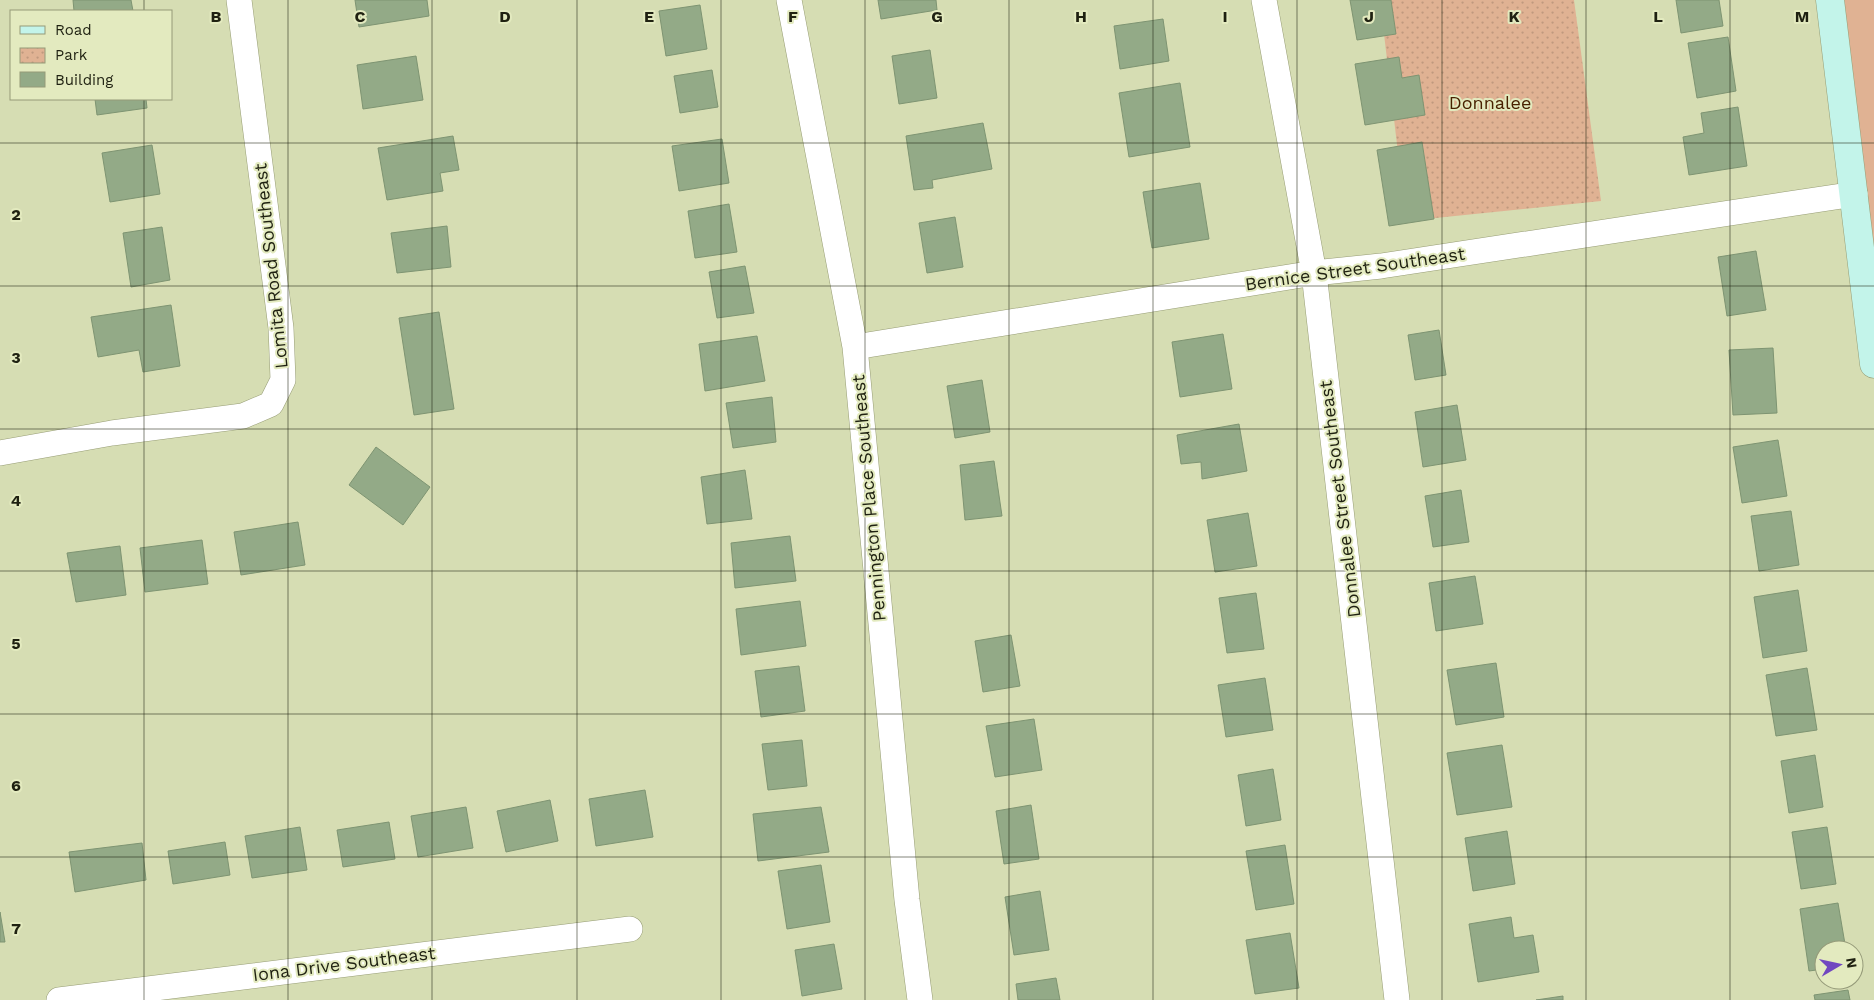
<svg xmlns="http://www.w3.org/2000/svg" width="1874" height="1000" viewBox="0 0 1874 1000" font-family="'Work Sans',sans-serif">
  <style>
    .grass { fill: #e0b293 }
    .park { fill: url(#park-dots) }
    .building { fill: #93aa87; stroke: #7e9472 }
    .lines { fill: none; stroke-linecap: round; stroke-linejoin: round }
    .street-casing { stroke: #979d75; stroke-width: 26 }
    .secondary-casing { stroke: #979d75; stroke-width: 29 }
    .street { stroke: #fff; stroke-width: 25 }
    .secondary { stroke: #c3f4ea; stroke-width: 28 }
    .grid { fill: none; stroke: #1f2111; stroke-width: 1; stroke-opacity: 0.55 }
    .labels { text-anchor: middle; stroke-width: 4; stroke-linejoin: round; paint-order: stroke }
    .park-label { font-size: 18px; fill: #482100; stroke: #e3eabf }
    .street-label { font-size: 18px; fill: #1f2111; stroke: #e3eabf }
    .grid-label { font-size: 16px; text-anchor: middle; font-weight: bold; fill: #1f2111; stroke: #e3eabf; stroke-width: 4; stroke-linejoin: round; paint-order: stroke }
  </style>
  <defs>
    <pattern id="park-dots" width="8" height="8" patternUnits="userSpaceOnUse" patternTransform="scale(1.25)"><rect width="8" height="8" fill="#e0b293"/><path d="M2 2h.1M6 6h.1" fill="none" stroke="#c0997e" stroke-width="1.8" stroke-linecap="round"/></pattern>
  </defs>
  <rect width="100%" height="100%" fill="#d6ddb3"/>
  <!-- grass -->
  <path class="grass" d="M1840,0H1874V278Z"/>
  <!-- park -->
  <path class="park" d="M1380,0H1574L1601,201L1406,221Z"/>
  <!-- building -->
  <path class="building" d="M73,0H131L133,11H74Z
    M355,0H427L429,16L359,27Z
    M878,0H936L937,10L881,19Z
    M1350,0H1391L1396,34L1357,40Z
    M1676,0H1719L1723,26L1681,33Z
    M700,5L707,49L666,56L659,11Z
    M1163,19L1169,61L1120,69L1114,26Z
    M1728,37L1736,91L1697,98L1688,43Z
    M930,50L937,98L899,104L892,56Z
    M416,56L423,100L363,109L357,65Z
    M1399,57L1402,78L1419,75L1425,115L1365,125L1355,64Z
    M712,70L718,107L680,113L674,76Z
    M1180,83L1190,147L1129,157L1119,93Z
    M95,99H146L147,108L97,115Z
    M1738,107L1747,166L1689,175L1683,137L1704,133L1701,113Z
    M983,123L992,169L932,180L933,188L914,190L906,136Z
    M453,136L459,170L440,173L443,191L387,200L378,148Z
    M722,139L729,183L679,191L672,146Z
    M1422,142L1434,219L1389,226L1377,150Z
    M152,145L160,194L110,202L102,153Z
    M1200,183L1209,239L1152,248L1143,192Z
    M729,204L737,252L695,258L688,211Z
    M955,217L963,267L927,273L919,223Z
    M447,226L451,267L397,273L391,233Z
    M162,227L170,280L131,287L123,233Z
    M1756,251L1766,310L1727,316L1718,257Z
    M745,266L754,313L717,318L709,272Z
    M171,305L180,366L143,372L139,350L98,357L91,317Z
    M439,312L454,409L414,415L399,318Z
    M1439,330L1446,375L1415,380L1408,335Z
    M1223,334L1232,389L1180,397L1172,342Z
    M757,336L765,381L705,391L699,344Z
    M1773,348L1777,413L1733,415L1729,350Z
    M982,380L990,432L955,438L947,386Z
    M772,397L776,442L733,448L726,403Z
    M1457,405L1466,460L1423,467L1415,412Z
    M1239,424L1247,471L1202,479L1201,462L1181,464L1177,435Z
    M1778,440L1787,496L1742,503L1733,447Z
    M376,447L430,487L403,525L349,485Z
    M994,461L1002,516L965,520L960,465Z
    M745,470L752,519L707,524L701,477Z
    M1461,490L1469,542L1433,547L1425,496Z
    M1791,511L1799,565L1759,571L1751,516Z
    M1248,513L1257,566L1215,572L1207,520Z
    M298,522L305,565L241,575L234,532Z
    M790,536L796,581L735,588L731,543Z
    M202,540L208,584L145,592L140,548Z
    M120,546L126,595L76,602L67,553Z
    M1475,576L1483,624L1436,631L1429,583Z
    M1798,590L1807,651L1763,658L1754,597Z
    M1256,593L1264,649L1227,653L1219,598Z
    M800,601L806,646L741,655L736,609Z
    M1011,635L1020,686L983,692L975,641Z
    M1496,663L1504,717L1456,725L1447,670Z
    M799,666L805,711L761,717L755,671Z
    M1807,668L1817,730L1776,736L1766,675Z
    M1265,678L1273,730L1226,737L1218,685Z
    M1034,719L1042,770L995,777L986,726Z
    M802,740L807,786L768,790L762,744Z
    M1502,745L1512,807L1457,815L1447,753Z
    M1815,755L1823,807L1789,813L1781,761Z
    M1273,769L1281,820L1246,826L1238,775Z
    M645,790L653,837L596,846L589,799Z
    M550,800L558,841L506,852L497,811Z
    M1031,805L1039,859L1004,864L996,811Z
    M466,807L473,848L418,857L411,816Z
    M821,807L829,852L758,861L753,814Z
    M389,822L395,859L343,867L337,830Z
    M300,827L307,870L252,878L245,836Z
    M1827,827L1836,884L1801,889L1792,832Z
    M1507,831L1515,884L1473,891L1465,838Z
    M225,842L230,875L173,884L168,851Z
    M142,843L146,880L75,892L69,852Z
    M1285,845L1294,904L1256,910L1246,851Z
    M821,865L830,922L787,929L778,871Z
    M1040,891L1049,950L1014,955L1005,897Z
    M1838,903L1846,950H1824V969L1809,971L1800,909Z
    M0,912L5,942H0Z
    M1511,917L1514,938L1533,935L1539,972L1478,982L1469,924Z
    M1290,933L1299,988L1255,994L1246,940Z
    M834,944L842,989L802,996L795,950Z
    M1056,978L1060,1000H1018L1016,984Z
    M1848,990L1850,1000H1815L1814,995Z
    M1563,996V1000H1536Z"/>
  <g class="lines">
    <!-- street casing -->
    <g class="street-casing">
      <path id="street" d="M789,0L855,347L907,900L920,1000
        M1264,0L1314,273L1397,1000
        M855,347L1314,273L1381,266L1855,194
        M0,453L112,433L243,416L271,404L283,380L281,328L239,0
        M59,1000L630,929"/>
    </g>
    <!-- secondary casing -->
    <g class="secondary-casing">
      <path id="secondary" d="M1830,0L1874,364"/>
    </g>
    <!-- street -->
    <use href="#street" class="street"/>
    <!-- secondary -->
    <use href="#secondary" class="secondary"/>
  </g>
  <!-- grid -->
  <path class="grid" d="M144,0V11M288,0V1000M432,0V1000M577,0V1000M721,0V1000M865,0V1000M1009,0V1000M1153,0V1000M1297,0V1000M1442,0V1000M1586,0V1000M1730,0V1000M144,99V1000M0,143H1874M0,286H1874M0,429H1874M0,571H1874M0,714H1874M0,857H1874"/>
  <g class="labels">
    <!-- park labels -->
    <g class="park-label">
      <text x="1490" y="109">Donnalee</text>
    </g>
    <!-- street labels -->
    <g class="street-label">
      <text transform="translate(271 266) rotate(-96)" y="6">Lomita Road Southeast</text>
      <text transform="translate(1355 269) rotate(-8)" y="6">Bernice Street Southeast</text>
      <text transform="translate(869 498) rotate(-95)" y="6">Pennington Place Southeast</text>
      <text transform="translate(1340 499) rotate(-97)" y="6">Donnalee Street Southeast</text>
      <text transform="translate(344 964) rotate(-7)" y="6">Iona Drive Southeast</text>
    </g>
  </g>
  <g class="grid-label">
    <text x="216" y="22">B</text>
    <text x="360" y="22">C</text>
    <text x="505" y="22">D</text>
    <text x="649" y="22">E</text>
    <text x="793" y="22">F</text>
    <text x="937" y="22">G</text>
    <text x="1081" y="22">H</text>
    <text x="1225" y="22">I</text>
    <text x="1369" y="22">J</text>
    <text x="1514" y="22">K</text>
    <text x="1658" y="22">L</text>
    <text x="1802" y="22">M</text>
    <text x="16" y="220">2</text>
    <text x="16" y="363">3</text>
    <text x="16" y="506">4</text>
    <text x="16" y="649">5</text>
    <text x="16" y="791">6</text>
    <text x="16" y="934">7</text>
  </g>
  <!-- legend -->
  <rect x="10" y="10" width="162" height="90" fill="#e3eabf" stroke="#959a79"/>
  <rect x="20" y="26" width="25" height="8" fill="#c3f4ea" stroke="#959a79"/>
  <text x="55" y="35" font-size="15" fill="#1f2111">Road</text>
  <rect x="20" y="48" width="25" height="15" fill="url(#park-dots)" stroke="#959a79"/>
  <text x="55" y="60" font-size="15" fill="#1f2111">Park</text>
  <rect x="20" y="72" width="25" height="15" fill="#93aa87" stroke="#959a79"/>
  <text x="55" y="85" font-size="15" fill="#1f2111">Building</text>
  <!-- north arrow -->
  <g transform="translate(1839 965) rotate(81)"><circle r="24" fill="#e3eabf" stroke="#959a79"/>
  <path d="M0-4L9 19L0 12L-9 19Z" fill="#7147c0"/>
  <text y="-8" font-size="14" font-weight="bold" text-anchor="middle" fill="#1f2111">N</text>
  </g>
</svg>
